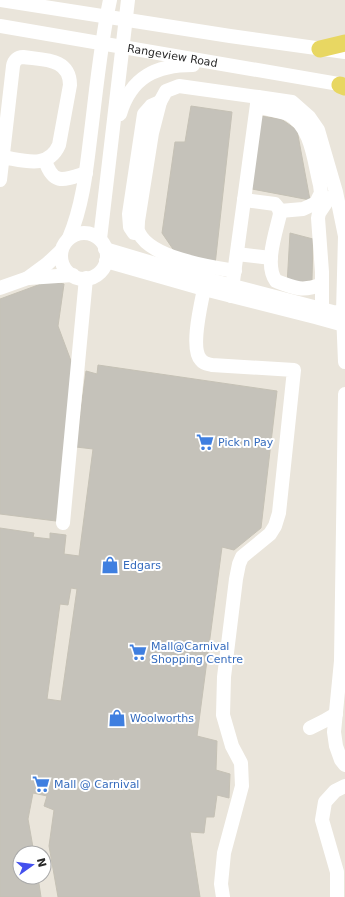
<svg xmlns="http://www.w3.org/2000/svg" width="345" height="897" viewBox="0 0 345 897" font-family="'DejaVu Sans',sans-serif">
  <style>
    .building { fill: #c5c2ba; stroke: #c5c1b5; fill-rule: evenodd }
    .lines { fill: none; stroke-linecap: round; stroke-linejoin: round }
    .minor { stroke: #fff; stroke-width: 14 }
    .major { stroke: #e8d762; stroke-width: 17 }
    .labels { text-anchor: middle; stroke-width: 4; stroke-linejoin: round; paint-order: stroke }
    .street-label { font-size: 11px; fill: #282828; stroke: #fff }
    .shop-label { font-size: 11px; fill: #366cbe; stroke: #fff; text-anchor: start }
  </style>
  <rect width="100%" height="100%" fill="#eae5db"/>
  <!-- building -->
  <path class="building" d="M191,106L232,112L215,265L177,255L162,233L175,142H185Z
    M260,116L281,119L297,130L310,200L252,189Z
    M290,233L313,239L312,280L287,285Z
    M49,281L64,284L58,326L77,377L56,521L0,514V299Z
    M98,365L277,391L261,528L234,550L222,547L197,736L217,741L216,770L230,774L229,798L217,795L214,817H206L204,833L190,832L200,897H58L49,846L54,810L44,806L47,796L33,793L28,819L34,853H20V877H38L41,897H0V528L34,533L33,537L50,539V533L66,535L64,554L79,556L93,449L76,447L86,371L97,374ZM71,588L77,589L61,701L47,699L60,604L68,605Z"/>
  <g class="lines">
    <!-- minor -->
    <g class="minor">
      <path d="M0,0L230,36L345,52"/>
      <path id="s1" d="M0,26L345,85"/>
      <path d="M257,106C265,109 281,111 288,114C312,126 314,162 320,185L321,193L316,203L303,209L280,211"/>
      <path d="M120,114C131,77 156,65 193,65"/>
      <path d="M45,160C53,186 64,180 86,173"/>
      <path d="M0,180L13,66C14,60 18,57 23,57C44,60 70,58 70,85L59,145C48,170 23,160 2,157"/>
      <path d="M244,200L275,204L279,209L280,214C276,232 264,265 276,281C294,288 303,292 322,284"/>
      <path d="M134,233L130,227L129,214L144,114L151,106L160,102"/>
      <circle cx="84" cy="256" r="23"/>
      <path d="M69,238C82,207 86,174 90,140C96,93 100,46 110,0"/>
      <path d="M100,239L128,0"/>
      <path d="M105,249L206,279L333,312L343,313"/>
      <path d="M237,254L271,258"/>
      <path d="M106,261L204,289L315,317L344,325"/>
      <path d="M235,271C210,267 151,258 139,233C137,230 138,225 138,221L152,133L160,102L166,91L179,86L258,97"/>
      <path d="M28,278L47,264L61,251"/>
      <path d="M0,288L28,278L73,275"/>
      <path d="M204,289C201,304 190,349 201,360C204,364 208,364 212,365L294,370L279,513L275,526L270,534L242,557L239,564L236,579L224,677L223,715L232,746L241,763L242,786L224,853L221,884L223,897"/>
      <path d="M231,296L258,97L292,102L309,117L318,130L336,192L345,236L343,313L345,362"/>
      <path d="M322,316V272L318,218L319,213L329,198"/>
      <path d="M345,394L341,661L334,732L336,746L341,760L345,765"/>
      <path d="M63,523L86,278"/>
      <path d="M310,728L324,721L336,714"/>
      <path d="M337,897V872L322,820L325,802L335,791L345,786"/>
    </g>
    <!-- major -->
    <path class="major" d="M320,49L345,43
      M340,85L345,87"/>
  </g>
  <!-- icons -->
  <defs>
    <g id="supermarket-bare" transform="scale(1.38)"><path d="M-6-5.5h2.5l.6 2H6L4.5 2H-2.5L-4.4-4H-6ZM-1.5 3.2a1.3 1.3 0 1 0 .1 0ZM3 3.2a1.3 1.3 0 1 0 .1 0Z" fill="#3f7fe0" stroke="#fff" stroke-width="2.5" paint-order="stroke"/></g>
    <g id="shop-bare" transform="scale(1.38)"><path d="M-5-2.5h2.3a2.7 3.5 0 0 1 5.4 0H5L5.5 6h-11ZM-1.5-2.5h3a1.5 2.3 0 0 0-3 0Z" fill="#3f7fe0" stroke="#fff" stroke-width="2.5" paint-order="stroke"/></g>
  </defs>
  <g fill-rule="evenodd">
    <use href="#supermarket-bare" x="205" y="442"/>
    <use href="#shop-bare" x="110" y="565"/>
    <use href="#supermarket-bare" x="138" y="652"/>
    <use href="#shop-bare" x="117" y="718"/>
    <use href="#supermarket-bare" x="41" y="784"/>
  </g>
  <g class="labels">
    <!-- street labels -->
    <g class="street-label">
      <text dy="4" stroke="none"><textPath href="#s1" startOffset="175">Rangeview Road</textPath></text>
    </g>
    <!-- shop labels -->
    <g class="shop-label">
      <text x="218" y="446">Pick n Pay</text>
      <text x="123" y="569">Edgars</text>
      <text x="151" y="650">Mall@Carnival<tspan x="151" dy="13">Shopping Centre</tspan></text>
      <text x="130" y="722">Woolworths</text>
      <text x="54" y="788">Mall @ Carnival</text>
    </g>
  </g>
  <!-- north arrow -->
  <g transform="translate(32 865) rotate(76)"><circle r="19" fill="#ffffff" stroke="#a9a9a9"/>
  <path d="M0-3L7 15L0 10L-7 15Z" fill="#4350ee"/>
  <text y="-6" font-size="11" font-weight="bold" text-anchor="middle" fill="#282828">N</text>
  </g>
</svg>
